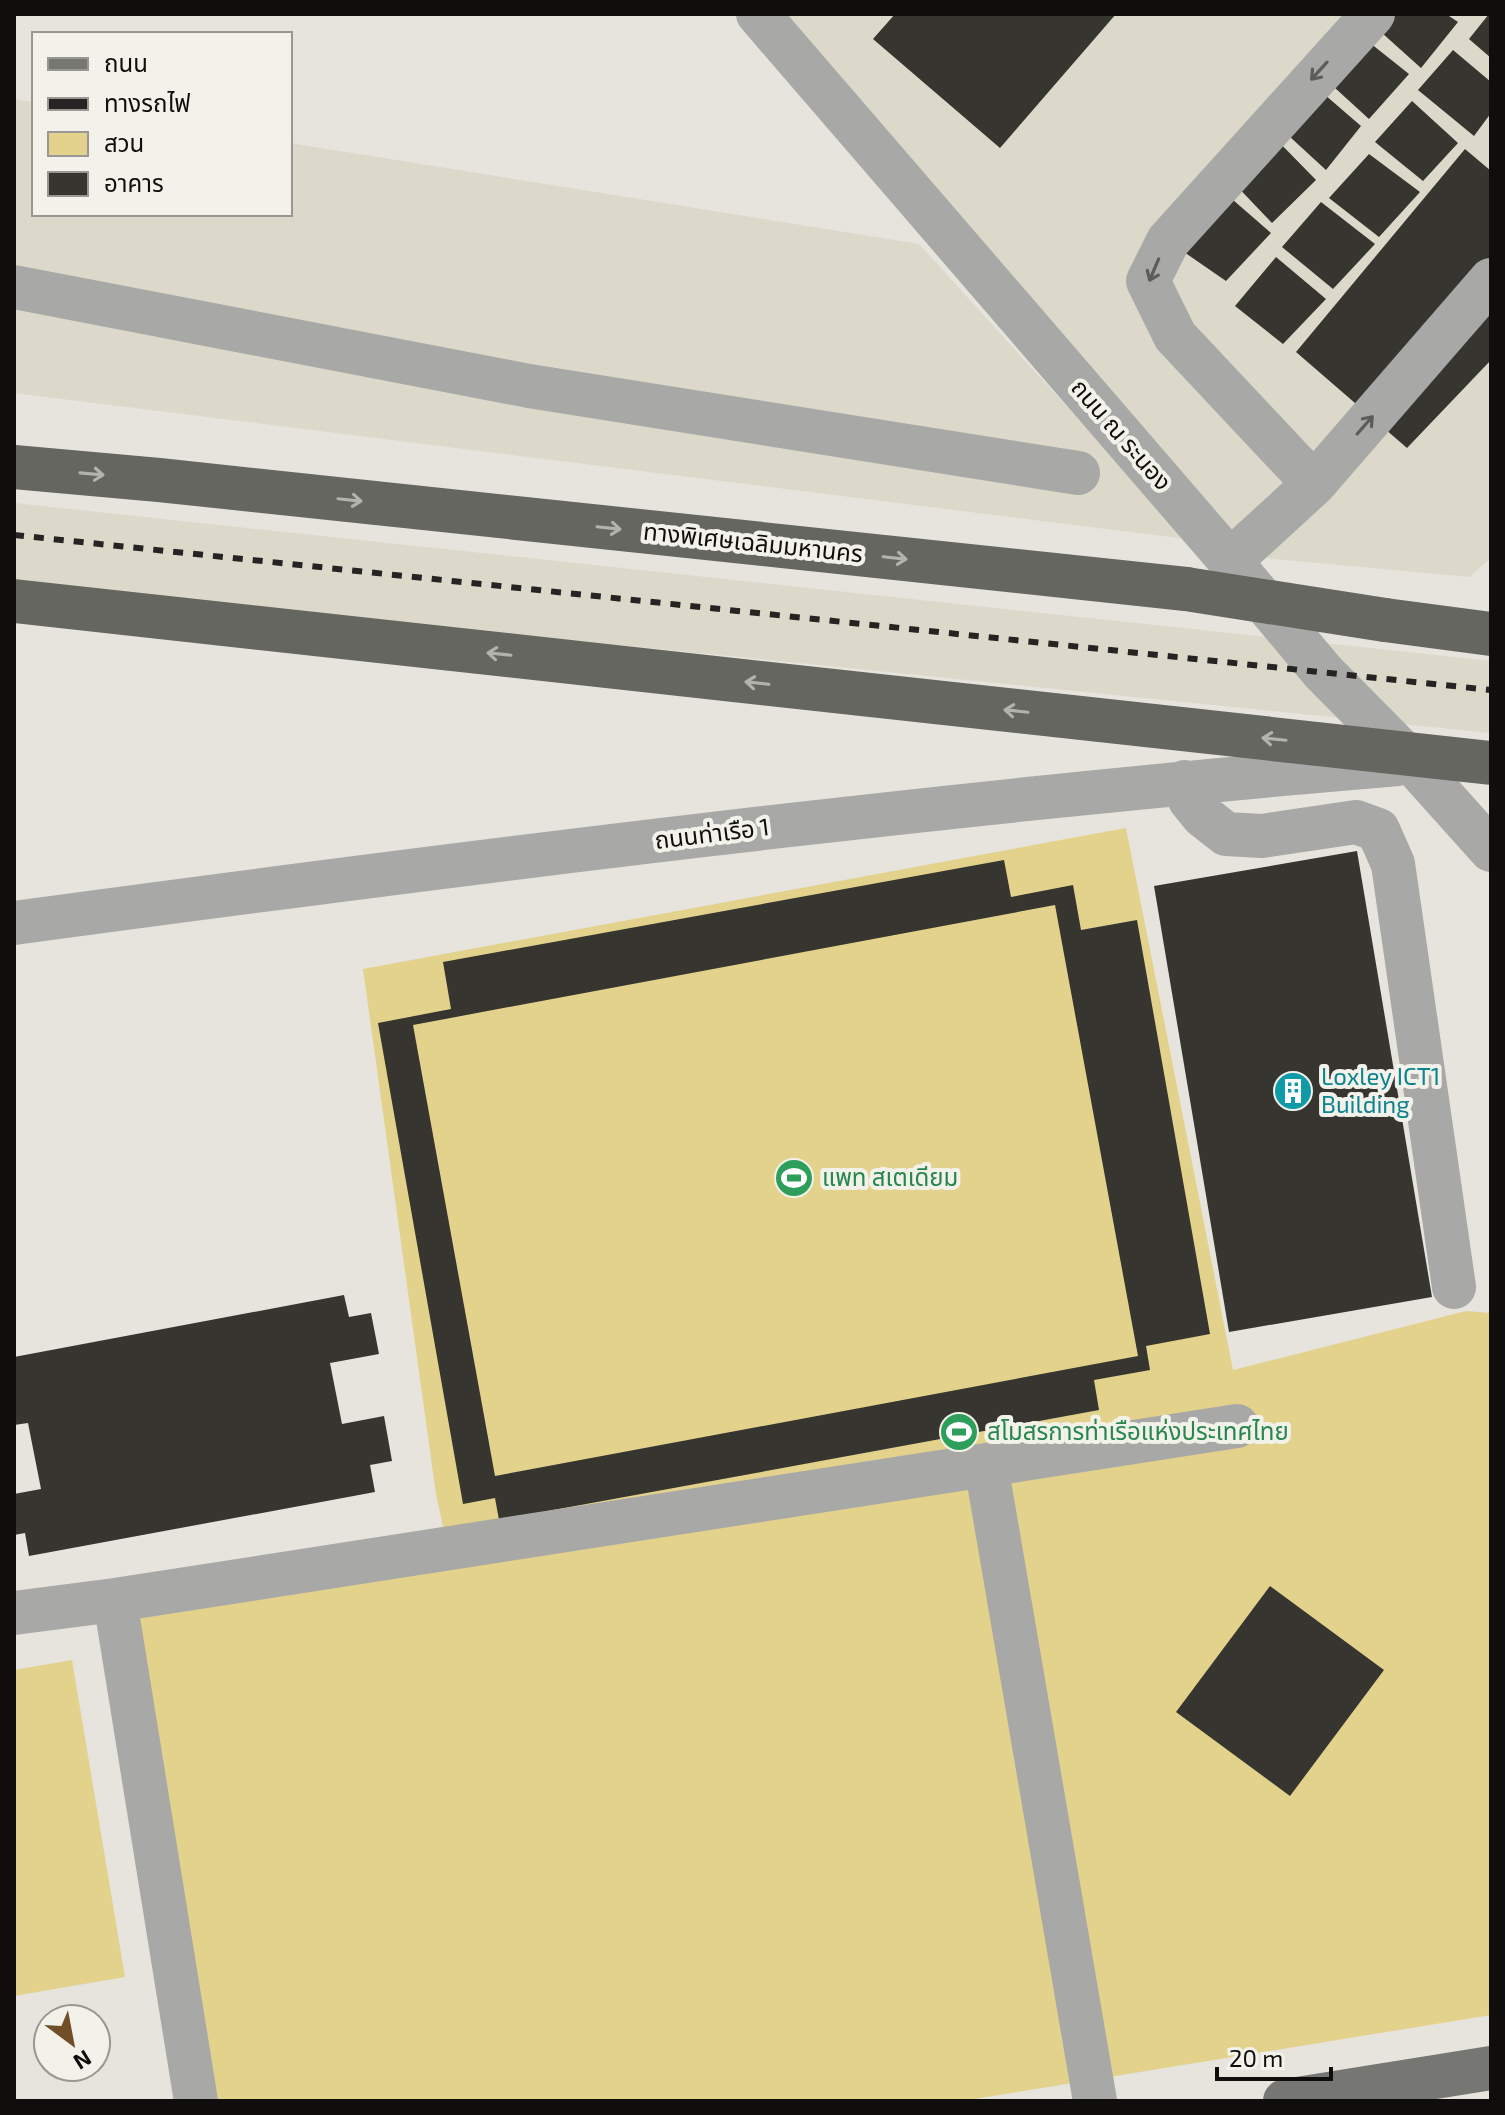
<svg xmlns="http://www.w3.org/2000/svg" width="1505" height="2115" viewBox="0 0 1505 2115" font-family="'Exo 2','Noto Sans Thai',sans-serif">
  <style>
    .built { fill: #dcd8ca }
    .green { fill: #e2d28c }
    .building { fill: #36352f; fill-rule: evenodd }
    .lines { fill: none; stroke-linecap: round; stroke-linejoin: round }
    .minor { stroke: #a8a9a6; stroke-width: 44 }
    .major { stroke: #767772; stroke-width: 44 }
    .highway { stroke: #64665f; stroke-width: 44 }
    .rail { stroke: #262422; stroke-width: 6; stroke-dasharray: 10 10; stroke-linecap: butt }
    .highway-bridge { stroke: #64665f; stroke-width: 44 }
    .oneway { stroke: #5c5c59 }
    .oneway2 { stroke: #b3b3ab }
    .labels { text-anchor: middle; stroke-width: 8; stroke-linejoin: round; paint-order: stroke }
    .street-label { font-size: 24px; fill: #0f0e0c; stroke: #f3f2ea }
    .culture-label { font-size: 24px; fill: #0d838f; stroke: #f3f2ea; text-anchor: start }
    .leisure-label { font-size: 24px; fill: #27864d; stroke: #f3f2ea; text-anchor: start }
  </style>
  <rect width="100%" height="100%" fill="#e6e4dd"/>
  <!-- built -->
  <path class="built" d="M775,14H1491V558L1469,577L1255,557Z
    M14,99L34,102V214H290V143L919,244L1187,539L14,393Z
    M14,503L1491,661V733L303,613L14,580Z"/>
  <!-- green -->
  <path class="green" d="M1126,828L1233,1370L1466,1311L1491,1313V2015L962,2101H218L138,1618L452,1568L436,1494L363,969Z
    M72,1660L125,1977L14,1996V1670Z"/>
  <!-- building -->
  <path class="building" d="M895,14H1116L1000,148L873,39Z
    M1382,14H1446L1458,22L1421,68L1372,24Z
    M1489,14H1491V58L1469,39Z
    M1360,35L1409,74L1369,119L1323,77Z
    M1453,50L1491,82V113L1474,136L1418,90Z
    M1310,82L1361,126L1326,170L1277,125Z
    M1412,101L1458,143L1423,181L1375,142Z
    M1271,134L1316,180L1272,223L1230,179Z
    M1465,149L1491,171V360L1407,448L1296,352Z
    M1369,154L1420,192L1379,237L1329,198Z
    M1217,186L1271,233L1226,281L1168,241Z
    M1321,202L1375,244L1333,289L1282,247Z
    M1276,257L1326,299L1283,344L1235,306Z
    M1357,851L1432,1297L1229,1332L1154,886Z
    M1004,860L1011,897L1073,885L1081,930L1137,920L1210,1334L1146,1346L1150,1370L1094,1380L1099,1410L499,1520L495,1498L463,1504L378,1023L451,1009L443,962ZM1055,905L1138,1356L495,1476L413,1025Z
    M344,1295L349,1317L371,1313L379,1354L330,1363L342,1424L384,1416L392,1461L370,1465L375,1492L29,1556L25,1533L14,1535V1494L41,1489L28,1423L14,1425V1357Z
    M1270,1586L1384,1670L1290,1796L1176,1712Z"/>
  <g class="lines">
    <!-- minor -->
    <path class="minor" d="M758,14L1230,561L1323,672L1413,763L1491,850
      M14,287L529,386L1078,473
      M1314,484L1175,336L1148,281L1168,241L1373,14
      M1230,561L1314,484L1491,280
      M1185,782L1190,800L1203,816L1226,834L1262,836L1356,822L1378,830L1393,864L1454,1287
      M14,923C474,861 935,803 1398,764
      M986,1465L1237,1426
      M115,1600L196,2101
      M14,1613L115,1600L986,1465L1095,2101"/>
    <!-- major -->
    <path class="major" d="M1285,2101L1491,2068"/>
    <!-- highway -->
    <path class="highway" d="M14,467L159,480L1186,589
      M1385,620L1491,634"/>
    <!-- rail -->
    <path class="rail" d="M14,535L1491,690"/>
    <!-- highway-bridge -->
    <path class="highway-bridge" d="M1186,589L1385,620
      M14,601L1491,763"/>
  </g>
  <!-- one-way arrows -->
  <defs><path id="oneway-shaft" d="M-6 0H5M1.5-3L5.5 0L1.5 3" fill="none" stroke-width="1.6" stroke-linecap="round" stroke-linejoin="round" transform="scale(2)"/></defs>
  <g class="oneway">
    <use href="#oneway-shaft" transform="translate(1319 71) rotate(132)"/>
    <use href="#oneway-shaft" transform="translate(1154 270) rotate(113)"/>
    <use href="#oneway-shaft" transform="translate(1365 425) rotate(-49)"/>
  </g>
  <g class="oneway2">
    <use href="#oneway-shaft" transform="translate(92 474) rotate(5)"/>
    <use href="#oneway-shaft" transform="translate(350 500) rotate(6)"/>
    <use href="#oneway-shaft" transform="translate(609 528) rotate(6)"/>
    <use href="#oneway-shaft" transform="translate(895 558) rotate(6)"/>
    <use href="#oneway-shaft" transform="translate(499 654) rotate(-174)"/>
    <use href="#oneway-shaft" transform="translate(757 683) rotate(-174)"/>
    <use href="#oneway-shaft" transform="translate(1016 711) rotate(-174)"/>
    <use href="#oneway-shaft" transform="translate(1274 739) rotate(-174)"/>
  </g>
  <!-- icons -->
  <defs>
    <g id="building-disc" transform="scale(2)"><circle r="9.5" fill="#0f9aa8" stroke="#f3f2ea"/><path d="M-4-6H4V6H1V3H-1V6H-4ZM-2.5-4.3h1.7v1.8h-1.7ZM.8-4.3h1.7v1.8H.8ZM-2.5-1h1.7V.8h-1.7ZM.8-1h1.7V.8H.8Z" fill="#fff"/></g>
    <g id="stadium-disc" transform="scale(2)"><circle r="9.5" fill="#2e9e5b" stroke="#f3f2ea"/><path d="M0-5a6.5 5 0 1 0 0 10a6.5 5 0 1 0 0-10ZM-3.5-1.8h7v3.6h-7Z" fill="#fff"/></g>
  </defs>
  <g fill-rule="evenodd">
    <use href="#building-disc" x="1293" y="1091"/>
    <use href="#stadium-disc" x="794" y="1178"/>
    <use href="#stadium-disc" x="959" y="1432"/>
  </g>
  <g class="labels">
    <!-- street labels -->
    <g class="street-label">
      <text transform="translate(1121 435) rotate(49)" y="8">ถนน ณ ระนอง</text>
      <text transform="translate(753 543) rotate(6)" y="8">ทางพิเศษเฉลิมมหานคร</text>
      <text transform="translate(712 834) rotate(-7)" y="8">ถนนท่าเรือ 1</text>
    </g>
    <!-- culture labels -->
    <g class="culture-label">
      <text x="1321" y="1085">Loxley ICT1<tspan x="1321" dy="28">Building</tspan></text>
    </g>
    <!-- leisure labels -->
    <g class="leisure-label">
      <text x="822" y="1186">แพท สเตเดียม</text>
      <text x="987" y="1440">สโมสรการท่าเรือแห่งประเทศไทย</text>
    </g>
  </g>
  <!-- border -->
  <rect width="1505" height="2115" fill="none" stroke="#0f0e0c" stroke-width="32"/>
  <!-- legend -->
  <rect x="32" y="32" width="260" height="184" fill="#f3f2ea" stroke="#989791" stroke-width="2"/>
  <rect x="48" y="58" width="40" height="12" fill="#767772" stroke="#989791" stroke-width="2"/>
  <text x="104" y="72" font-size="24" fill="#0f0e0c">ถนน</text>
  <rect x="48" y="98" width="40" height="12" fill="#262422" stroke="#989791" stroke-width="2"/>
  <text x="104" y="112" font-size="24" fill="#0f0e0c">ทางรถไฟ</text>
  <rect x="48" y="132" width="40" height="24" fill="#e2d28c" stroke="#989791" stroke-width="2"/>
  <text x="104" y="152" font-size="24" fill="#0f0e0c">สวน</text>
  <rect x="48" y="172" width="40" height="24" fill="#36352f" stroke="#989791" stroke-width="2"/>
  <text x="104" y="192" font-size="24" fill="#0f0e0c">อาคาร</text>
  <!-- north arrow -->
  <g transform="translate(72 2043) rotate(148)"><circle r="38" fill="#f3f2ea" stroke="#989791" stroke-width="2"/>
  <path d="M0-6L14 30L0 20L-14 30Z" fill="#714e27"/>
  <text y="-12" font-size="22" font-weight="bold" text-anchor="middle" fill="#0f0e0c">N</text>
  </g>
  <!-- scale -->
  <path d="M1217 2067v12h114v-12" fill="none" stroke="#0f0e0c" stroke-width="4"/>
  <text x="1229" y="2067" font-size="24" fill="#0f0e0c" stroke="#f3f2ea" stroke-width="6" paint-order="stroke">20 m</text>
</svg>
